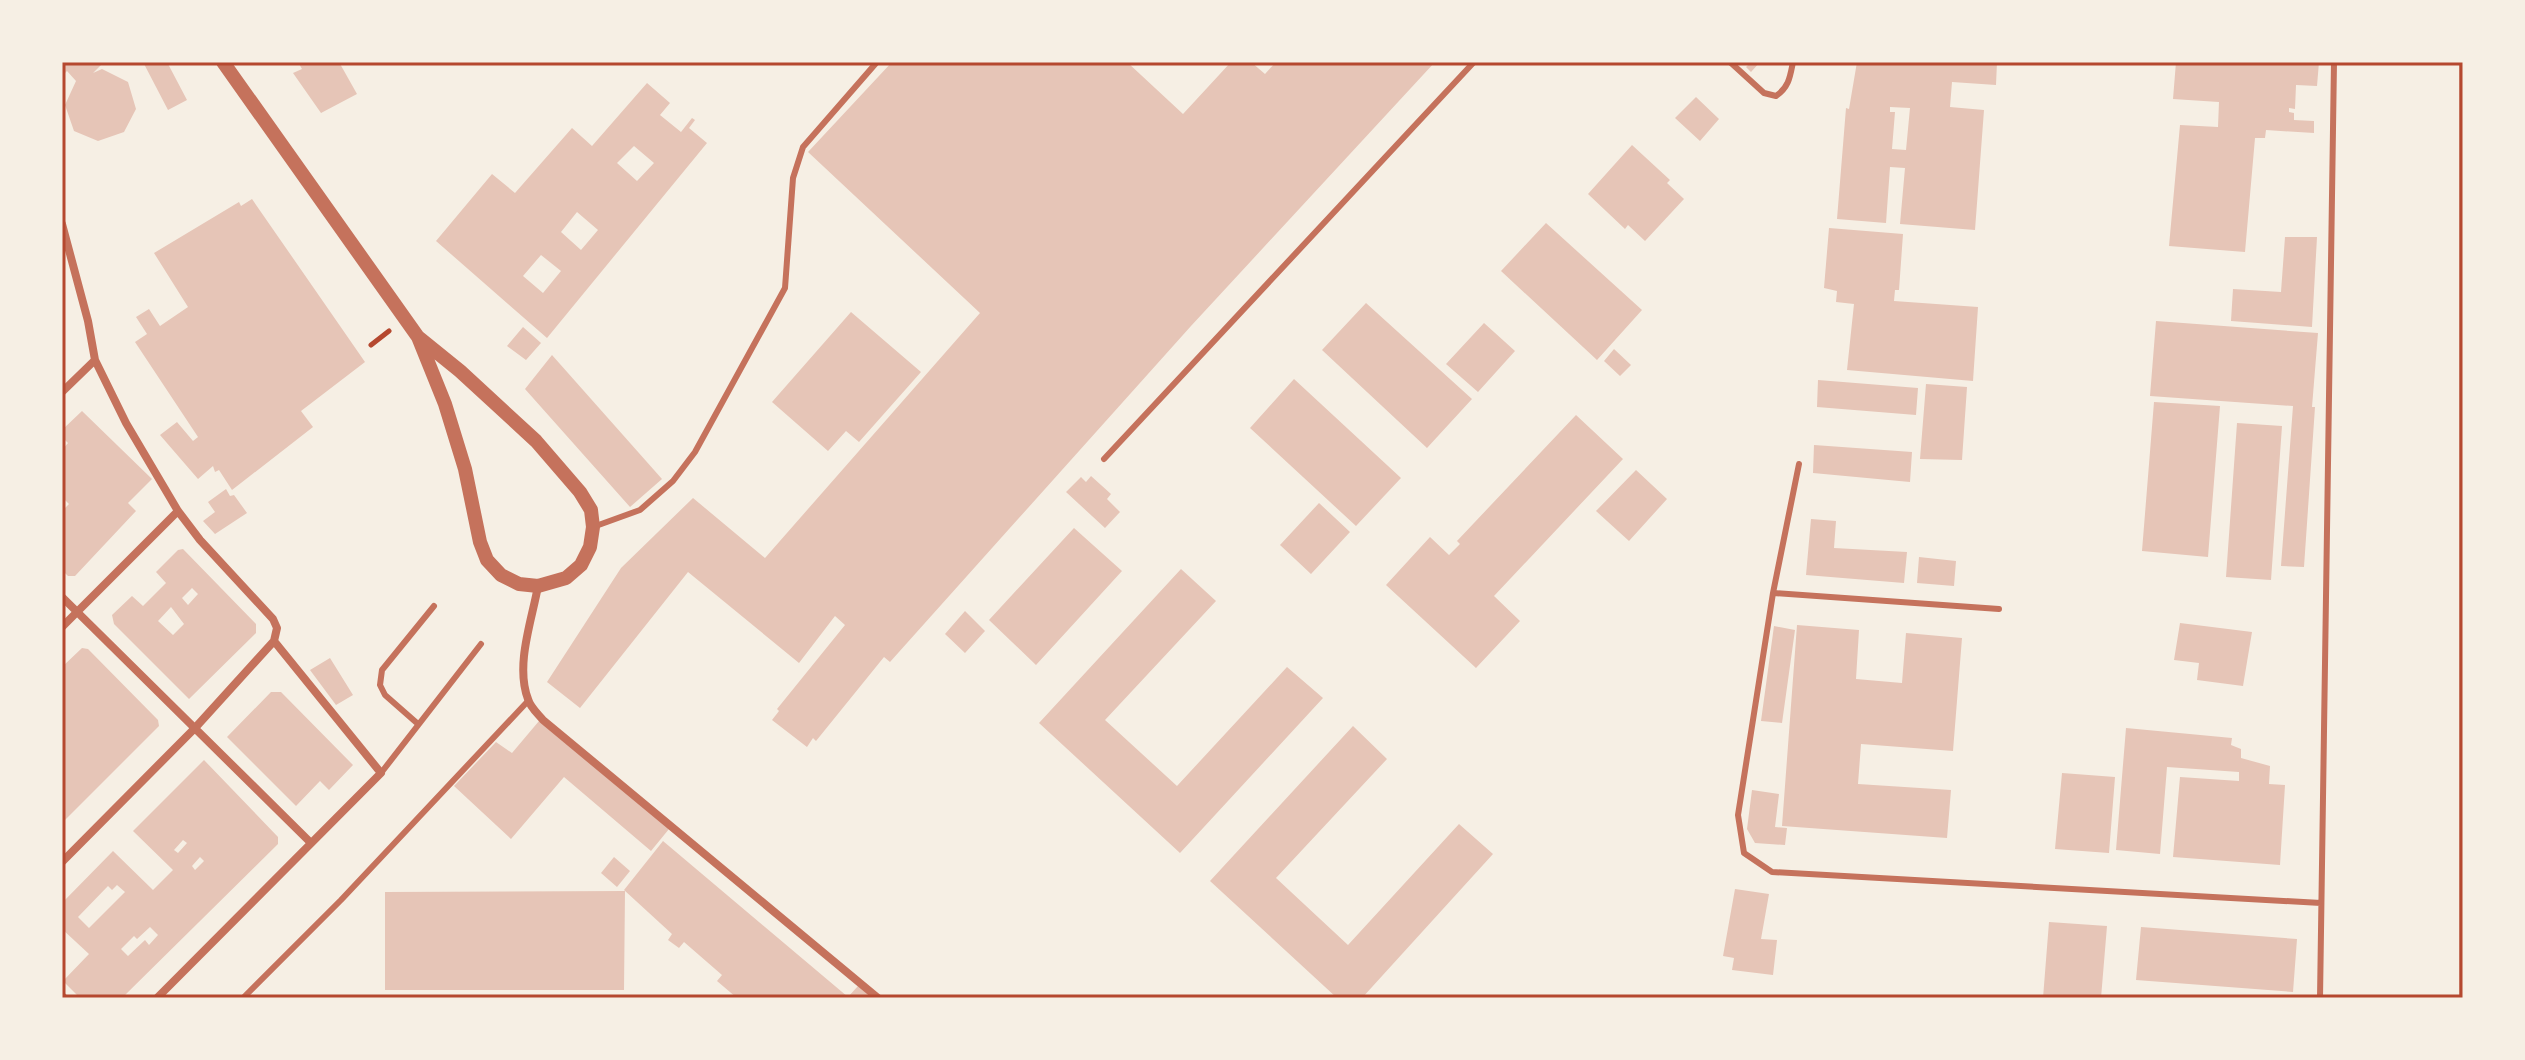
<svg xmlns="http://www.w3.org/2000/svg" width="2525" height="1060" viewBox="0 0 2525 1060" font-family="'DM Sans',sans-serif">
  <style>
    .building { fill: #e6c5b7; fill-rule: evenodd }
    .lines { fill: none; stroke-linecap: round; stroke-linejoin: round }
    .path { stroke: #b5482f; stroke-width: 5 }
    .service { stroke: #c5725c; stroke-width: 6 }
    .minor { stroke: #c5725c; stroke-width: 8 }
    .tertiary { stroke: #c5725c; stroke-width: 14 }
    .neatline { fill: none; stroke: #b5482f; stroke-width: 3 }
  </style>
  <rect width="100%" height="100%" fill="#f6efe4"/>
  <!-- building -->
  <path class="building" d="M62,62H104L93,73L102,69L128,82L136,109L124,132L98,141L74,131L65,105L76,81L67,71L62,76Z
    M143,62H167L187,100L168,110Z
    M298,62H339L357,94L321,113L293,73L302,69Z
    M892,62H1127L1183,114L1231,62H1251L1265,74L1276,62H1435L1191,326L890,662L884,657L816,741L813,738L807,747L772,720L779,711L777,709L845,625L835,616L799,663L688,572L580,708L547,682L621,568L693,498L765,558L980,313L808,152Z
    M1751,62H1760L1751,72L1746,67Z
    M1857,62H1997L1996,85L1952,82L1950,107L1984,110L1975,230L1900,224L1905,168L1890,167L1886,223L1837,219L1846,108L1849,109ZM1890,107L1910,108L1906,150L1892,149L1895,112H1890Z
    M2176,62H2319L2317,86L2296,85L2295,109L2289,108V112L2294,113V120L2314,121V133L2266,130L2265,138H2255L2245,252L2169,246L2180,125L2218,127L2219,102L2173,99Z
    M647,83L670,103L660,115L681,132L692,118L695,120L689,128L707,143L547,338L436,241L492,174L515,193L572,128L592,146ZM634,146L654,163L637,181L617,163ZM577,212L598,230L581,250L561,232ZM541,255L561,271L543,293L523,276Z
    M1696,97L1719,119L1700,141L1675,118Z
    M1632,145L1670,180L1667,183L1684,199L1645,241L1628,225L1625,229L1588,194Z
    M252,199L365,362L301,411L313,427L232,490L219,470L215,472L213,466L198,479L160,435L177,422L193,441L198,437L135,342L147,334L136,317L149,309L160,326L188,307L154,253L239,202L241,206Z
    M1546,223L1642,310L1597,360L1501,271Z
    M1829,228L1903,234L1899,290H1895L1894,301L1978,307L1973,381L1847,370L1854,304L1836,302L1837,291L1824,288Z
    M2285,237H2317L2312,327L2231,321L2233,289L2281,292Z
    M1366,303L1472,399L1427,448L1322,350Z
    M851,312L921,372L859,442L846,431L828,451L772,402Z
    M2156,321L2318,333L2312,407H2315L2304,567L2281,566L2293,406L2150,396Z
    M1484,323L1515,351L1478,392L1446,364Z
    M523,327L541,343L526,360L507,346Z
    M1614,349L1631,365L1620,376L1604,361Z
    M552,355L662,479L630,507L525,389Z
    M1294,379L1401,478L1356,526L1250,428Z
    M1818,380L1918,388L1916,415L1817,407Z
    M1926,384L1967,387L1962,460L1920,459Z
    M2154,402L2220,406L2208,557L2142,551Z
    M82,411L152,479L128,503L136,511L75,576H68L62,570V511L69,504L64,499L62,501V450L68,443L62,437V430Z
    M1576,415L1623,459L1494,596L1520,621L1476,668L1386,585L1430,537L1449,555L1460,544L1457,541Z
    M2237,423L2282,426L2271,580L2226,577Z
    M1814,445L1912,452L1910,482L1813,473Z
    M1636,470L1667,499L1629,541L1596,511Z
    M1091,476L1111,494L1107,499L1120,512L1105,528L1066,492L1081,477L1086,482Z
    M226,489L230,496L234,495L247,513L215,534L203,521L215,512L208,502Z
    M1319,503L1350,532L1311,574L1280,545Z
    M1811,519L1836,521L1834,548L1907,552L1904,583L1806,575Z
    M1074,528L1122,571L1036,665L989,620Z
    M183,549L256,624V633L189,699L114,624L112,615L132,596L143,606L166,583L156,572L178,550ZM192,588L198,594L188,605L182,598ZM171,607L184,624L173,635L158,621Z
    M1919,557L1956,561L1954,586L1917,583Z
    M1181,569L1216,601L1105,720L1177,786L1287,667L1323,698L1180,853L1039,723Z
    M965,611L985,631L965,653L945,634Z
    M2180,623L2252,632L2243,686L2197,680L2199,663L2174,660Z
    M1797,625L1859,630L1856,679L1902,683L1906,633L1962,638L1953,751L1861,744L1858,784L1951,790L1947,838L1782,826Z
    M1774,626L1795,630L1782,723L1761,721Z
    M82,648L88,649L158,720L159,726L62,823V667Z
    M330,658L353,695L336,705L310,670Z
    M271,692H281L353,765L329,790L320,781L296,806L227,737Z
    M539,721L669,829L651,851L564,777L511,839L454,786L496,742L512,753Z
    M1353,726L1387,759L1276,878L1348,945L1459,824L1493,854L1362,998H1337L1210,881Z
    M2126,728L2232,738L2231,745L2241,749V758L2270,766L2269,784L2285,785L2280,865L2173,857L2180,777L2239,781V772L2167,767L2160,854L2116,850Z
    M204,760L278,837V844L122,998H80L63,981L89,954L62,929V903L113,851L153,890L173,870L133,831ZM183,840L187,843L178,853L174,850ZM200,857L204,861L195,870L192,866ZM117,885L125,892L89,928L78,917L108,886L112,890ZM150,927L158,935L149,945L145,940L128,956L121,949L134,936L137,939Z
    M2062,773L2115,777L2109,853L2055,849Z
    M1752,790L1779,794L1775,827L1787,828L1785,845L1755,843L1747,829Z
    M663,841L848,997L858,986L872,998H737L717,981L722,975L684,942L679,948L668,940L672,934L624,890Z
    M614,857L630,871L617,887L601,873Z
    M1735,889L1769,894L1761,939L1777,940L1773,975L1732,970L1734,958L1723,956Z
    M625,891L624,990H385V892Z
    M2049,922L2107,926L2101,998H2043Z
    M2141,927L2297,939L2293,992L2136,980Z"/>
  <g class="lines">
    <!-- path -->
    <path class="path" d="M2462,62V998
      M371,345L389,331"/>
    <!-- service -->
    <path class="service" d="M1730,62L1764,93L1776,96C1789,87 1790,77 1793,62
      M1104,459L1474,62
      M1799,464L1773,593L1738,815L1744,853L1772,872L2321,903
      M593,527L640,510L673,481L695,452L785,288L793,178L803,147L877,62
      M1773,593L1999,609
      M418,724L385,695L380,685L382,670L434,606
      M381,773L481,644
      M243,998L341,900L528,701
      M2320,998L2334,62"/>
    <!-- minor -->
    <path class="minor" d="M62,224L88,321L95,360L126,423L178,511L200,540L273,619L277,628L274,641L381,773L157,998
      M62,392L95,360
      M538,586C532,620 515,665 528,699C530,707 538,714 543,720L878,998
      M62,597L311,843
      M62,627L178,511
      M62,862L195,728L274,641
      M62,996L64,998"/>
    <!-- tertiary -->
    <path class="tertiary" d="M223,62L418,337L445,404L465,469L480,542L487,560L501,575L519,584L538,586L566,578L581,565L590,547L593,527L591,510L580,492L536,441L460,371L418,337"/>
  </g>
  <!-- border -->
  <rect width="2525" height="1060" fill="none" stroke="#f6efe4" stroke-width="128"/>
  <rect x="64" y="64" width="2397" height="932" class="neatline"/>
</svg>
